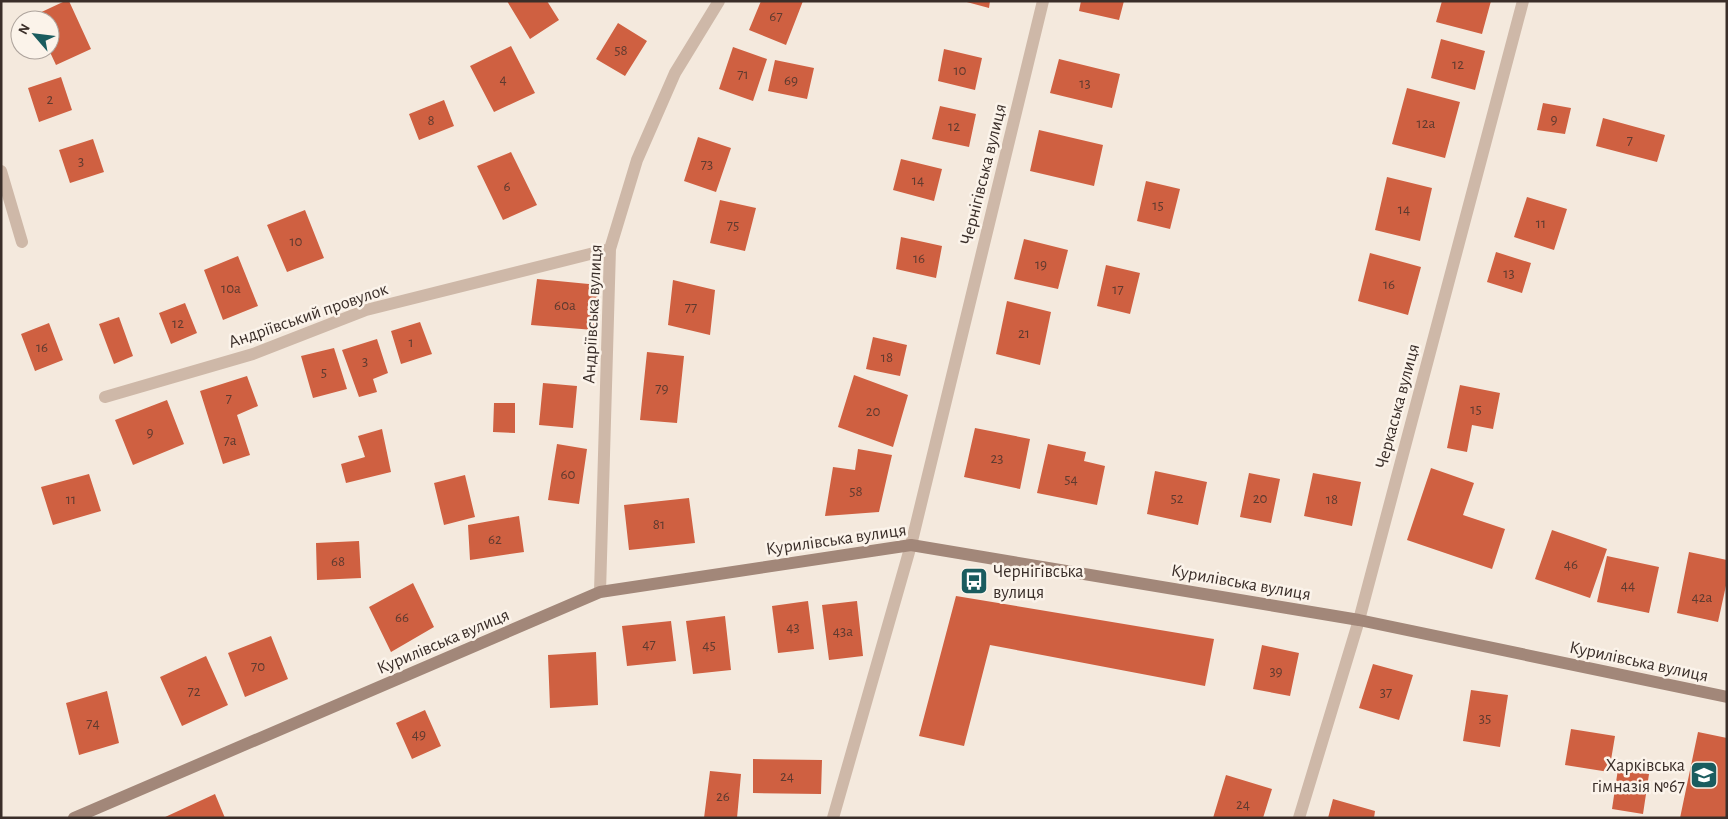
<svg xmlns="http://www.w3.org/2000/svg" width="1728" height="819" viewBox="0 0 1728 819" font-family="'Alegreya Sans',sans-serif">
  <style>
    .building { fill: #cf6041 }
    .lines { fill: none; stroke-linecap: round; stroke-linejoin: round }
    .street { stroke: #ceb8a8; stroke-width: 12 }
    .secondary { stroke: #a28779; stroke-width: 12 }
    .labels { text-anchor: middle; stroke-width: 5; stroke-linejoin: round; paint-order: stroke }
    .number-label { font-size: 15px; fill: #5f3a2f }
    .street-label { font-size: 18px; fill: #3a2e29; stroke: #fbf3ea }
    .poi-label { font-size: 18px; fill: #3a2e29; stroke: #fbf3ea; text-anchor: start }
  </style>
  <rect width="100%" height="100%" fill="#f4e9dd"/>
  <!-- building -->
  <path class="building" d="M65,1H69L91,49L56,65L49,50L50,20H35L33,16Z
    M507,1H547L559,20L530,39Z
    M761,1H803L786,45L749,30Z
    M963,1H990L989,8Z
    M1081,1H1124L1119,20L1079,11Z
    M1442,1H1491L1482,34L1436,22Z
    M618,23L647,41L625,76L596,59Z
    M1441,39L1485,51L1475,90L1431,78Z
    M511,46L535,93L494,112L470,66Z
    M733,47L767,59L753,101L719,89Z
    M944,49L982,58L975,90L938,81Z
    M1059,59L1120,74L1112,108L1050,93Z
    M775,60L814,68L807,99L768,91Z
    M61,77L72,110L39,122L28,88Z
    M1407,88L1460,102L1445,158L1392,144Z
    M444,100L454,126L419,140L409,114Z
    M1543,103L1571,108L1565,134L1537,130Z
    M940,106L976,114L969,147L932,139Z
    M1603,118L1665,135L1657,162L1596,146Z
    M1039,130L1103,145L1094,186L1030,171Z
    M698,137L731,148L716,192L684,181Z
    M93,139L104,172L70,183L59,150Z
    M511,152L537,205L503,220L477,166Z
    M901,159L942,169L934,201L893,190Z
    M1387,177L1432,188L1420,241L1375,230Z
    M1146,181L1180,189L1170,229L1137,221Z
    M1527,197L1567,209L1554,250L1514,237Z
    M720,200L756,208L745,251L710,243Z
    M305,210L324,258L287,272L267,225Z
    M901,237L942,246L936,278L896,269Z
    M1024,239L1068,250L1058,289L1014,279Z
    M1496,252L1531,263L1522,293L1487,282Z
    M1370,253L1421,267L1408,315L1358,301Z
    M238,256L258,306L223,320L204,270Z
    M1106,265L1140,273L1130,314L1097,306Z
    M537,279L599,285L594,330L531,325Z
    M673,280L715,290L710,335L668,325Z
    M1007,301L1051,312L1040,365L996,354Z
    M185,303L197,333L171,344L159,313Z
    M119,317L133,356L114,364L99,324Z
    M420,322L432,354L401,364L391,331Z
    M49,323L63,360L35,371L21,334Z
    M873,337L907,345L900,376L866,369Z
    M377,339L388,373L373,379L377,392L359,397L342,350Z
    M334,348L347,389L313,398L301,356Z
    M647,352L684,356L677,423L640,420Z
    M854,375L908,395L893,447L838,427Z
    M247,376L258,406L237,415L250,455L223,464L200,391Z
    M543,383L577,386L573,428L539,425Z
    M1460,385L1500,393L1493,429L1472,425L1467,452L1447,448Z
    M167,400L184,444L133,465L115,420Z
    M494,403H515V433L493,432Z
    M975,428L1030,439L1020,489L964,477Z
    M382,429L391,472L346,483L341,464L365,457L358,436Z
    M557,444L587,449L579,504L548,500Z
    M1048,444L1086,452L1084,461L1105,466L1097,505L1037,493Z
    M858,449L892,455L879,512L825,516L833,467L855,470Z
    M1431,468L1474,483L1463,515L1505,529L1492,569L1407,540Z
    M1155,471L1207,482L1198,525L1147,514Z
    M1249,473L1280,479L1271,523L1240,517Z
    M1313,473L1361,482L1352,526L1304,516Z
    M89,474L101,511L53,525L41,487Z
    M465,475L475,517L444,525L434,483Z
    M689,498L695,543L629,550L624,505Z
    M519,516L524,552L470,560L468,525Z
    M1552,530L1607,549L1590,598L1535,579Z
    M359,541L361,578L317,580L316,543Z
    M1689,552L1727,560V581L1718,622L1677,613Z
    M1607,556L1659,567L1649,613L1597,602Z
    M413,583L434,627L391,652L369,607Z
    M956,596L1214,639L1205,686L990,645L964,746L919,736Z
    M808,601L814,649L778,653L772,606Z
    M857,601L863,656L829,660L822,605Z
    M725,616L731,670L693,674L686,621Z
    M671,621L676,661L627,666L622,626Z
    M271,636L288,679L245,697L228,653Z
    M1262,645L1299,653L1290,696L1253,689Z
    M596,652L598,705L550,708L548,655Z
    M206,656L228,705L182,726L160,677Z
    M1373,664L1413,675L1399,720L1359,708Z
    M1471,690L1508,695L1500,747L1463,741Z
    M107,691L119,743L79,755L66,703Z
    M425,710L441,746L412,759L396,723Z
    M1571,729L1615,736L1609,772L1565,765Z
    M1698,732L1727,738V818H1680Z
    M753,759L822,760L821,794L753,793Z
    M1618,769L1649,774L1643,814L1612,809Z
    M710,771L741,774L737,818H704Z
    M1226,775L1272,789L1263,818H1213Z
    M215,794L225,818H163Z
    M1333,799L1375,811L1374,818H1328Z"/>
  <g class="lines">
    <!-- street -->
    <path class="street" d="M1,171L22,242
      M105,397L253,354L366,310L610,249
      M600,592L610,249L637,160L675,73L719,1
      M833,818L911,545L1043,1
      M1299,818L1359,620L1523,1"/>
    <!-- secondary -->
    <path class="secondary" d="M74,818L600,592L911,545L1359,620L1727,697"/>
  </g>
  <!-- icons -->
  <defs>
    <g id="bus-square" transform="scale(1.4375)"><rect x="-9" y="-9" width="18" height="18" rx="4" fill="#1a5c5f" stroke="#fbf3ea"/><path d="M-5-6H5V4H4V6H2V4H-2V6H-4V4H-5ZM-3.5-4V0h7V-4ZM-3.5 1.2v1.5H-2V1.2ZM2 1.2v1.5H3.5V1.2Z" fill="#fff"/></g>
    <g id="school-square" transform="scale(1.4375)"><rect x="-9" y="-9" width="18" height="18" rx="4" fill="#1a5c5f" stroke="#fbf3ea"/><path d="M0-5L7-2L0 1L-7-2ZM-4 1L0 2.5L4 1V4Q0 6-4 4Z" fill="#fff"/></g>
  </defs>
  <g fill-rule="evenodd">
    <use href="#bus-square" x="974" y="581"/>
    <use href="#school-square" x="1704" y="775"/>
  </g>
  <g class="labels">
    <!-- number labels -->
    <g class="number-label">
      <text x="776" y="21">67</text>
      <text x="621" y="55">58</text>
      <text x="1458" y="69">12</text>
      <text x="960" y="75">10</text>
      <text x="743" y="79">71</text>
      <text x="503" y="84">4</text>
      <text x="791" y="85">69</text>
      <text x="1085" y="88">13</text>
      <text x="50" y="104">2</text>
      <text x="1554" y="124">9</text>
      <text x="431" y="125">8</text>
      <text x="1426" y="128">12а</text>
      <text x="954" y="131">12</text>
      <text x="1630" y="145">7</text>
      <text x="81" y="166">3</text>
      <text x="707" y="169">73</text>
      <text x="918" y="185">14</text>
      <text x="507" y="191">6</text>
      <text x="1158" y="210">15</text>
      <text x="1404" y="214">14</text>
      <text x="1541" y="228">11</text>
      <text x="733" y="230">75</text>
      <text x="296" y="246">10</text>
      <text x="919" y="263">16</text>
      <text x="1041" y="269">19</text>
      <text x="1509" y="278">13</text>
      <text x="1389" y="289">16</text>
      <text x="231" y="293">10а</text>
      <text x="1118" y="294">17</text>
      <text x="565" y="310">60а</text>
      <text x="691" y="312">77</text>
      <text x="178" y="328">12</text>
      <text x="1024" y="338">21</text>
      <text x="411" y="347">1</text>
      <text x="42" y="352">16</text>
      <text x="887" y="362">18</text>
      <text x="365" y="366">3</text>
      <text x="324" y="377">5</text>
      <text x="662" y="393">79</text>
      <text x="229" y="403">7</text>
      <text x="1476" y="414">15</text>
      <text x="873" y="416">20</text>
      <text x="150" y="437">9</text>
      <text x="230" y="445">7а</text>
      <text x="997" y="463">23</text>
      <text x="568" y="479">60</text>
      <text x="1071" y="484">54</text>
      <text x="856" y="496">58</text>
      <text x="1177" y="503">52</text>
      <text x="1260" y="503">20</text>
      <text x="71" y="504">11</text>
      <text x="1332" y="504">18</text>
      <text x="659" y="529">81</text>
      <text x="495" y="544">62</text>
      <text x="338" y="566">68</text>
      <text x="1571" y="569">46</text>
      <text x="1628" y="590">44</text>
      <text x="1702" y="602">42а</text>
      <text x="402" y="622">66</text>
      <text x="793" y="632">43</text>
      <text x="843" y="636">43а</text>
      <text x="649" y="649">47</text>
      <text x="709" y="650">45</text>
      <text x="258" y="671">70</text>
      <text x="1276" y="676">39</text>
      <text x="194" y="696">72</text>
      <text x="1386" y="697">37</text>
      <text x="1485" y="723">35</text>
      <text x="93" y="728">74</text>
      <text x="419" y="739">49</text>
      <text x="787" y="781">24</text>
      <text x="723" y="801">26</text>
      <text x="1243" y="809">24</text>
    </g>
    <!-- street labels -->
    <g class="street-label">
      <text transform="translate(983 174) rotate(-76)" y="6">Чернігівська вулиця</text>
      <text transform="translate(592 314) rotate(-87)" y="6">Андріївська вулиця</text>
      <text transform="translate(308 315) rotate(-19)" y="6">Андріївський провулок</text>
      <text transform="translate(1397 406) rotate(-75)" y="6">Черкаська вулиця</text>
      <text transform="translate(836 539) rotate(-8)" y="6">Курилівська вулиця</text>
      <text transform="translate(1241 582) rotate(10)" y="6">Курилівська вулиця</text>
      <text transform="translate(443 641) rotate(-23)" y="6">Курилівська вулиця</text>
      <text transform="translate(1639 661) rotate(12)" y="6">Курилівська вулиця</text>
    </g>
    <!-- poi labels -->
    <g class="poi-label">
      <text x="993" y="577">Чернігівська<tspan x="993" dy="21">вулиця</tspan></text>
      <text x="1685" y="771" text-anchor="end">Харківська<tspan x="1685" dy="21">гімназія №67</tspan></text>
    </g>
  </g>
  <!-- border -->
  <rect width="1728" height="819" fill="none" stroke="#3a2e29" stroke-width="5"/>
  <!-- north arrow -->
  <g transform="translate(35 35) rotate(298)"><circle r="24" fill="#fbf3ea" stroke="#aea49d"/>
  <path d="M0-4L9 19L0 12L-9 19Z" fill="#1a5c5f"/>
  <text y="-8" font-size="14" font-weight="bold" text-anchor="middle" fill="#3a2e29">N</text>
  </g>
</svg>
